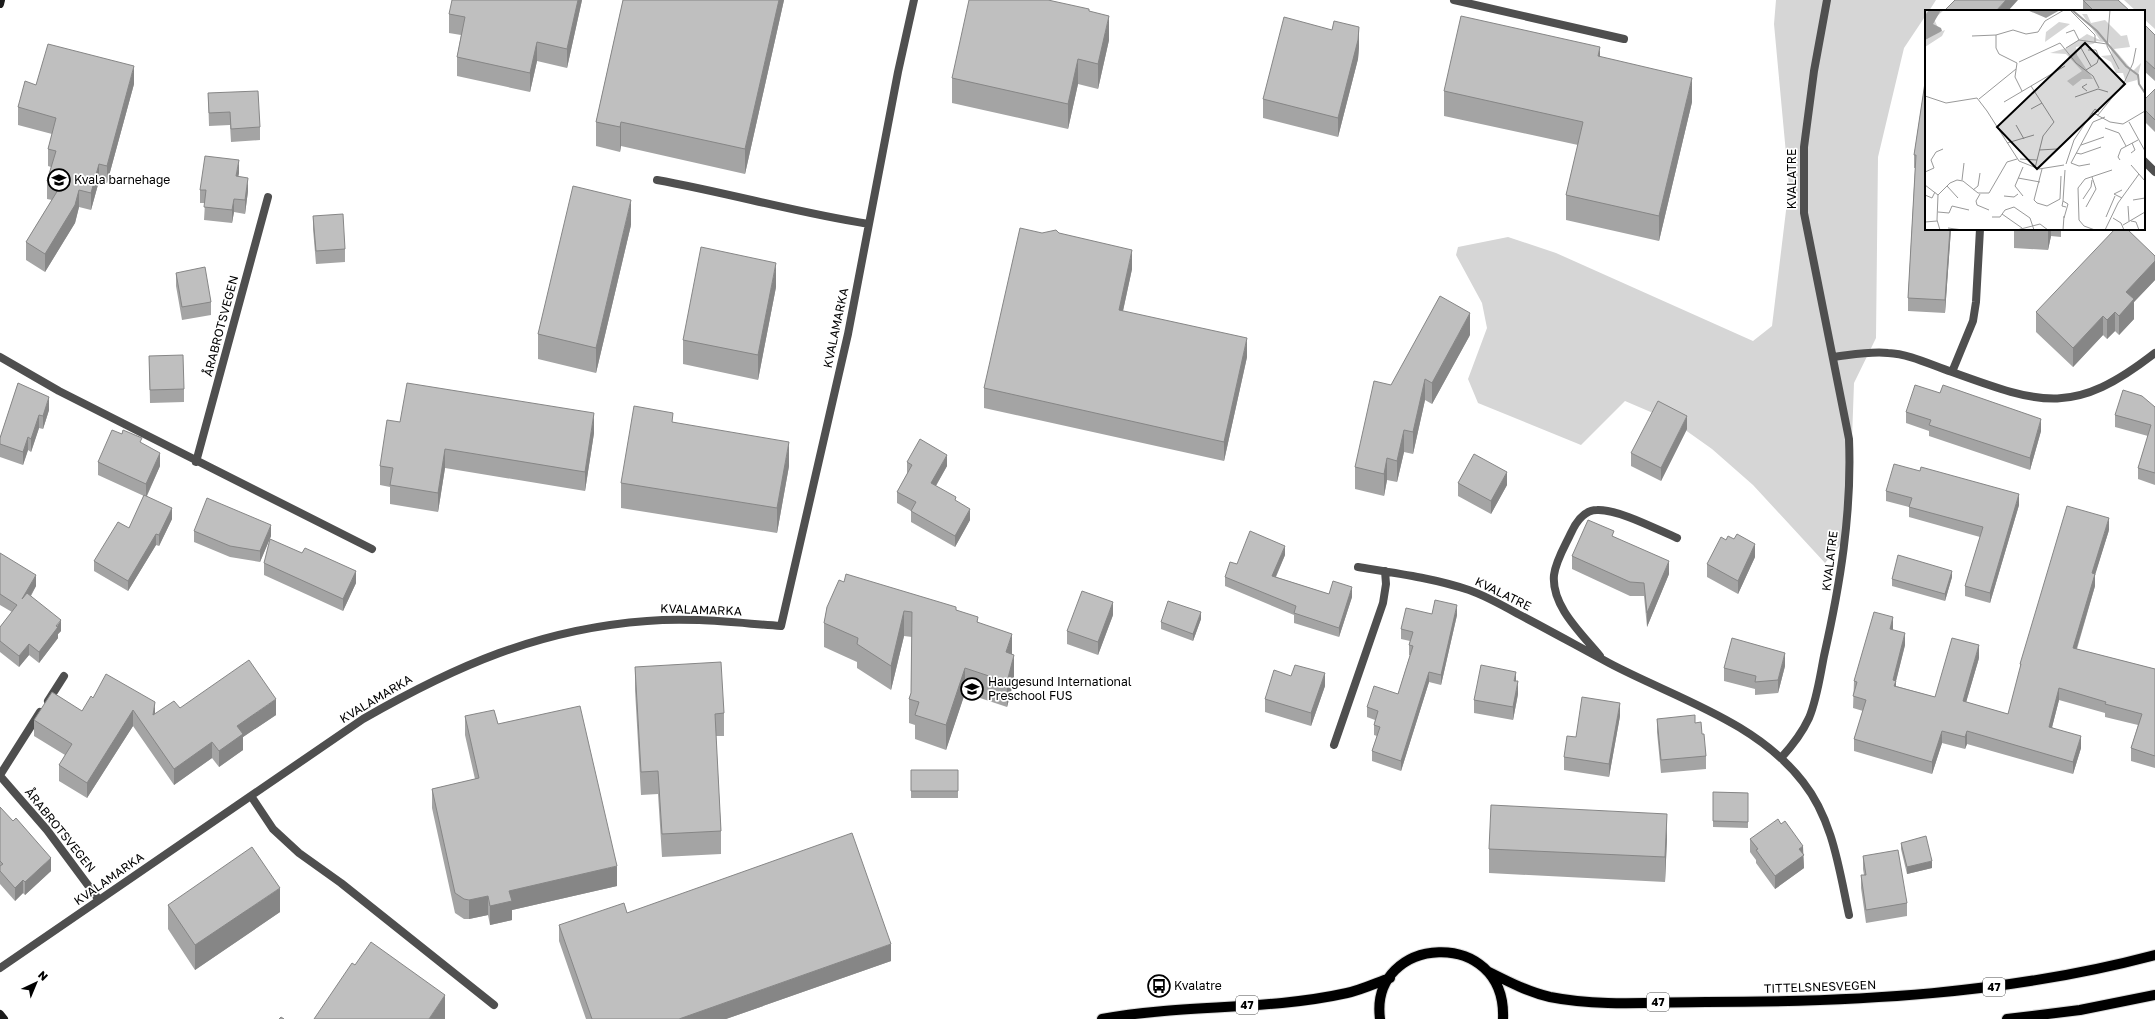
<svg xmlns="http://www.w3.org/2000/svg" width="2155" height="1019" viewBox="0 0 2155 1019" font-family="'Golos Text',sans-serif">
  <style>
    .green { fill: #d6d6d6 }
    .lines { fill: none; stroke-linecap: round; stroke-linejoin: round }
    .primary-casing { stroke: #dbdbdb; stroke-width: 12 }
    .street { stroke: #4f4f4f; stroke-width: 8 }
    .secondary { stroke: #1c1c1c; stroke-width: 8 }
    .primary { stroke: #000; stroke-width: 10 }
    .wall { fill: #a4a4a4 }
    .shaded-wall { fill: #868686 }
    .building { fill: #bfbfbf; stroke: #868686 }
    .labels { text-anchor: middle; stroke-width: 3.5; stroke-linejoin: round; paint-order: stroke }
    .shield { fill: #fff; stroke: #4c4c4c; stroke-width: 1 }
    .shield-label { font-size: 11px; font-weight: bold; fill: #000 }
    .street-label { font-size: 12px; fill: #000; stroke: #fff }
    .poi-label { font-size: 12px; fill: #000; stroke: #fff; text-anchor: start }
    .inset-river { fill: none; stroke: #9d9d9d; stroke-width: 2 }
    .inset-road { fill: none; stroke: #999; stroke-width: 1 }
    .view { fill: #000; fill-opacity: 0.15; stroke: #000; stroke-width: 2 }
    .inset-edge { fill: none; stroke: #000; stroke-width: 2 }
  </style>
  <rect width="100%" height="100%" fill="#fff"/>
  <!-- green -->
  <path class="green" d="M1776,0H1936L1929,11H1926V15L1904,48L1878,157L1876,338L1854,383L1851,467L1841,544L1825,563L1753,485L1712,449L1674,422L1625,401L1581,445L1478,403L1468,379L1487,328L1482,303L1456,255L1458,247L1508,237L1556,253L1753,341L1772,326L1789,186L1774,24Z
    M2124,0H2155V29L2144,19V11H2136Z"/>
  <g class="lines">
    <!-- primary casing -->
    <g class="primary-casing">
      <path id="primary" d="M1487,971C1507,981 1528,992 1550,997C1600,1007 1655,1002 1706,1002C1858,1002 2008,994 2155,955
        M1102,1019C1182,1004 1266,1011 1347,993C1361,990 1376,983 1390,978
        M1380,1019C1369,934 1507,926 1503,1019
        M2007,1019L2080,1010L2155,995"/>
    </g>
    <!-- street -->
    <path class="street" d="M1454,0L1624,39
      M2144,161L2155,172
      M657,180C729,193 798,213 869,224
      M0,357L59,391L372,549
      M1833,357C1851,355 1870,351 1888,353C1910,354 1931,365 1952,372C2043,405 2074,416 2155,353
      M1952,372L1973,321L1976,302L1980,229
      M196,462L268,197
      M1358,567C1395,573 1433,578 1469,590C1486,596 1502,605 1518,614C1549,630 1579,647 1609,663C1675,698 1756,721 1803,782C1833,820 1839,869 1849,915
      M1600,656C1582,634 1551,606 1554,575C1556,560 1565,546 1571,533C1576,522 1584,510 1597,510C1618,509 1656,529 1677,538
      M48,701L64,676
      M1334,745L1383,603L1386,584L1385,571
      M1781,758C1792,746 1802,733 1809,718C1817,699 1820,676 1824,656C1840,585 1852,513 1849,439L1804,213V147L1814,71L1827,0
      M0,775L40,712
      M0,776L47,830L99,900
      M251,796L273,829L299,853L341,883L494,1005
      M0,968L363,719C455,666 539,629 647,621C692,617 737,623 781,626L848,334L898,72L914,0"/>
    <!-- secondary -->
    <path class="secondary" d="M0,4L1,0
      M0,1014L4,1019"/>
    <!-- primary -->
    <use href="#primary" class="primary"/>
  </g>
  <!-- wall -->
  <path class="wall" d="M582,0L567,68L537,61L530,92L457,76V57L461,35L449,33V14Z
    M623,0H784L745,174L621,146L620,152L596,146V122Z
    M2083,0L2130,11H2083Z
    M1089,11L1109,40L1098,89L1078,84L1068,129L952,103V78Z
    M2144,24L2155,35V81L2144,71Z
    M1359,47L1358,59L1338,137L1263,118V99Z
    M1600,57L1692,102L1659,241L1566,220V195L1578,145L1444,116V91Z
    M1926,76V229H1951L1945,313L1908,311V298L1915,168H1914V155Z
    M134,84L107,183L99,181L91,210L79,207L75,223L45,272L26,260V242L52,200L47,199V181L51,167L48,166V149L52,134L18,125V107L36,85Z
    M2155,89V132L2144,121V100Z
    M208,93L260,127V140L231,142L230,125L209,126Z
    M239,173L238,176L248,191L245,214L234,212L232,223L204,220L205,203H200V190Z
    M313,216L345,249V262L316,264L313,229Z
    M631,225L596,373L538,359V334Z
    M2014,229H2061V237L2051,236L2048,250L2014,248Z
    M1042,233H1059L1132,269L1123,311L1247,357L1224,461L984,408V388Z
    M2155,256V280L2134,302V319L2119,335L2115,331L2107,339L2103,335L2073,367L2036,332V312Z
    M176,273L211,302V315L182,320L176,286Z
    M776,287L758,380L683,364V340Z
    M1470,335L1432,404L1425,400L1413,454L1404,452L1397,482L1387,480L1384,496L1355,489V467L1391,385Z
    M149,356L184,389V402L150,403Z
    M18,383L49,410L43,429L39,428L31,452L28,450L23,465L0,457V438Z
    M1940,393L2041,431L2030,470L1929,436V431L1906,423V412Z
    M2155,407V485L2138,479V468L2148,436L2115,427V415Z
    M400,422L594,433L585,491L445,468L438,512L390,504V487L380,485V466Z
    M673,422L789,466L777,533L621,508V483Z
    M1687,429L1661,481L1631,466V453Z
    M142,444L160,466L147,496L172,519L159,546L156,545L128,591L94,571V561L129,528L144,496L98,475V462Z
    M907,462L947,466L936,486L956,501L970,520L955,547L911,522V511L897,503V492L907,474Z
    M1458,483L1507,485L1491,514L1458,496Z
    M1886,491L2019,505L1990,603L1965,596V586L1980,537L1909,517V507L1886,501Z
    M2109,530L2095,574V586L2077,649L2155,669V768L2131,761V748L2138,725L2105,717V713L2059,700L2052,727L2081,748L2073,774L1967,744L1965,749L1942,743L1932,774L1854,751V739L1863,711L1853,708L1854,681L1893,630L1905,645L1896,681V686L1935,697L1979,658L1966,702L2008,714L2020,671V664Z
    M194,531L271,536L260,562L230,557L194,542Z
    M1614,537L1669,574L1647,627L1644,596H1630L1572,569V556Z
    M0,553L36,586L31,596L61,631L58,634V638L39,663L29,655L19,667L0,652V627L12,612L0,605Z
    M1285,555L1276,577L1329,594L1352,597L1339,637L1294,623V615L1225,586V577L1237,564Z
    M1755,557L1738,594L1707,577V564Z
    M264,563L356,583L343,611L264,575Z
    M1952,577L1945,601L1892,586V579Z
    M827,607L956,610L978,622L1012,654L1014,680L1007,707L965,693L946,750L915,739V725L909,723V699L911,693L912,637L904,636L891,690L857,668V662L824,647V623Z
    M1432,614L1457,615L1441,685L1429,682L1401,771L1372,761V751L1377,736L1374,735V725L1375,720L1367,717V707L1398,694L1410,655H1409V645L1410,641L1401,639V629Z
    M1113,615L1098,655L1067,644V631Z
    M1201,619L1193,641L1161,629V622Z
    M1785,666L1778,693L1755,695V689L1724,681V668Z
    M635,667L724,713V736H716L721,831V854L662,857L658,794L641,795L635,690Z
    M1291,676L1325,686L1311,726L1265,712V699Z
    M1518,694L1513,720L1474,713V700Z
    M93,698L155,714L180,708L276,715L243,737V750L219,767L212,758L174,785L133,726L87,798L59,781V765L65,755L34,736V720L82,711Z
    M465,716L498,724L617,886L512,910V920L490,925L488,915L469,919H464L455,913L432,808V789L475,779L465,735Z
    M1620,716L1609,777L1564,770V757L1576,737Z
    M1657,719L1695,723L1702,734L1706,756V769L1661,773L1657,732Z
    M911,770H958V798H911Z
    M1713,792L1748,793V828L1713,827Z
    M0,807L51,871L25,895L23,893L15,901L0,884Z
    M1667,838L1665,882L1489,873V849Z
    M1750,839L1803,854L1804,868L1775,889L1756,863V860L1750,852Z
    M1901,843L1932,868L1907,874L1901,849Z
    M1863,856L1907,903V916L1866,923L1861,888V875H1864L1863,869Z
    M168,905L280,912L195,970L168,929Z
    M627,913L891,961L726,1019H586L559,941V925Z"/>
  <!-- shaded-wall -->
  <path class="shaded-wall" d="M578,0H582L567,68V49Z
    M779,0H784L745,174V149Z
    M2006,0H2018L2008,11H1996Z
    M1109,16V40L1098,89V64Z
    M1359,27V47L1358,59L1338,137V118Z
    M537,42V61L530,92V73Z
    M1600,47V72L1598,56Z
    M1078,59V84L1068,129V104Z
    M134,66V84L107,183V166Z
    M1692,78V102L1659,241V216Z
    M621,122V146L620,152V127Z
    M239,160V173L236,189V176Z
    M99,164V181L91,210V193Z
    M248,178V191L245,214V200Z
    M79,190V207L75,223L45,272V254Z
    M234,199V212L232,223V210Z
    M631,200V225L596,373V348Z
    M1950,229H1951L1945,313V300Z
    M2048,229H2051V236L2048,250Z
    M1132,250V269L1119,329V310Z
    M2155,261V280L2134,302V319L2119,335V316L2126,292Z
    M776,263V287L758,380V355Z
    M2115,312V331L2107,339V320Z
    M1470,313V335L1432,404V383Z
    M2103,316V335L2073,367V348Z
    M1247,338V357L1224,461V442Z
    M1425,379V400L1413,454V432Z
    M49,397V410L43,429V416Z
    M594,413V433L585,491V472Z
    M39,415V428L31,452V439Z
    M1687,416V429L1661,481V468Z
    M2041,419V431L2030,470V458Z
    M1404,430V452L1397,482V461Z
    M28,437V450L23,465V452Z
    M789,442V466L777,533V508Z
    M445,449V468L438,512V493Z
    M160,453V466L146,497V484Z
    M947,455V466L931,494V483Z
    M1387,458V480L1384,496V474Z
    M1507,472V485L1491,514V501Z
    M2019,494V505L1990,603V593Z
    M172,508V519L159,546V535Z
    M970,509V520L955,547V536Z
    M2109,518V530L2092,585V573Z
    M271,525V536L260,562V551Z
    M156,534V545L128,591V581Z
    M1755,544V557L1738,594V581Z
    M1285,546V555L1272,585V576Z
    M1669,561V574L1647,627V613Z
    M356,571V583L343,611V599Z
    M1952,571V577L1945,601V594Z
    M2095,574V586L2073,660V648Z
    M36,575V586L22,610V599Z
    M1352,587V597L1339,637V628Z
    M1113,602V615L1098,655V642Z
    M1457,605V615L1441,685V675Z
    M904,611V636L891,690V666Z
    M1201,612V619L1193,641V634Z
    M1893,617V630L1890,629Z
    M61,620V631L58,634V638L39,663V652Z
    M1905,633V645L1896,681V693L1893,680Z
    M1012,634V658L1006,652Z
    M29,644V655L19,667V656Z
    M1979,645V658L1963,713V701Z
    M1785,653V666L1778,693V680Z
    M1014,655V680L1007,707V682Z
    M965,668V693L946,750V725Z
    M1429,672V682L1401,771V761Z
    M1516,672V685L1514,681Z
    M1325,673V686L1311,726V713Z
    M1518,681V694L1513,720V707Z
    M2059,688V700L2049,739V727Z
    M276,699V715L243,737V750L219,767V751L237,726Z
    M155,702V717L153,715Z
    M1620,703V716L1609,777V764Z
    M133,710V726L87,798V783Z
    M1942,731V743L1932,774V762Z
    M1967,731V744L1965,749V737Z
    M2081,736V748L2073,774V762Z
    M212,742V758L174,785V769Z
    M1667,814V838L1665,882V857Z
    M1803,846L1804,868L1775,889V876L1799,849Z
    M51,858V871L25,895V882Z
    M1932,861V868L1907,874V867Z
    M617,866V886L512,910V920L490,925V906L509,891Z
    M23,880V893L15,901V888Z
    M280,888V912L195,970V945Z
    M488,896V915L469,919V900Z
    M891,944V961L726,1019H679Z
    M445,995V1019H429Z"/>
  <!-- building -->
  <path class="building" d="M452,0H578L567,49L537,42L530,73L457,57L465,17L449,14Z
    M623,0H779L745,149L621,122L620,127L596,122Z
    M969,0H1048L1089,9V11L1109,16L1098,64L1078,59L1068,104L952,78Z
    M1955,0H2006L1996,11H1944Z
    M2083,0H2118L2130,11H2094Z
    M1461,16L1600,47L1598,56L1692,78L1659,216L1566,195L1583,122L1444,91Z
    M1284,17L1332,30L1334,21L1359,27L1358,40L1338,118L1263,99Z
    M2144,24L2155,35V69L2144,59Z
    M48,44L134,66L107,166L99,164L91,193L79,190L75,205L45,254L26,242L61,185L47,181L56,151L48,149L56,118L18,107L25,81L36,85Z
    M1926,76V229H1950L1945,300L1908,298L1916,155H1914Z
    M2155,89V120L2144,109V100Z
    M258,91L260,127L231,129L230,112L209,113L208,93Z
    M205,156L239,160L236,176L248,178L245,200L234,199L232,210L204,207L206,190H200Z
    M573,186L631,200L596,348L538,334Z
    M343,214L345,249L316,251L313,216Z
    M1020,228L1042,233L1056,230L1059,233L1132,250L1119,310L1247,338L1224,442L984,388Z
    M2115,229H2127L2155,256V261L2126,292L2134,299L2119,316L2115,312L2107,320L2103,316L2073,348L2036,312Z
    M701,247L776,263L758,355L683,340Z
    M205,267L211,302L182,307L176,273Z
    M1440,296L1470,313L1432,383L1425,379L1413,432L1404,430L1397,461L1387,458L1384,474L1355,467L1374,381L1391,385Z
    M183,355L184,389L150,390L149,356Z
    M18,383L49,397L43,416L39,415L31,439L28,437L23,452L0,444V438Z
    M407,383L594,413L585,472L445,449L438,493L390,485L393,468L380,466L387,420L400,422Z
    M1915,385L1940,393L1943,385L2041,419L2030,458L1929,425L1931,420L1906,412Z
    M2123,390L2142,396L2155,407V473L2138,468L2151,425L2115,415Z
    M1658,401L1687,416L1661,468L1631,453Z
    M634,406L673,413L672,422L789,442L777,508L621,483Z
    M112,430L122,434L123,430L142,438L140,442L160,453L146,484L98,462Z
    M920,439L947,455L931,483L956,497L955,500L970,509L955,536L911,511L916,502L897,492L912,465L907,462Z
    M1474,454L1507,472L1491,501L1458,483Z
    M1894,464L1920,471L1921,467L2019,494L1990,593L1965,586L1983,527L1909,507L1912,498L1886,491Z
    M144,495L172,508L159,535L156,534L128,581L94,561L118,522L129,528Z
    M207,498L271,525L260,551L230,546L194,531Z
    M2067,506L2109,518L2092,573L2095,574L2073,648L2155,669V756L2131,748L2142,714L2105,704L2106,702L2059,688L2049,727L2081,736L2073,762L1967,731L1965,737L1942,731L1932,762L1854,739L1866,700L1853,696L1857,682L1854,681L1874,612L1893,617L1890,629L1905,633L1893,680L1896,681L1894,686L1935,697L1952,638L1979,645L1963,701L2008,714L2021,664H2020Z
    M1588,520L1614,531L1612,536L1669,561L1647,613L1644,583L1630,582L1572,556Z
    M1250,531L1285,546L1272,576L1329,594L1333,581L1352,587L1339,628L1294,613L1296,606L1225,577L1230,562L1237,564Z
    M1737,534L1755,544L1738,581L1707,564L1721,537L1726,540L1728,536L1734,539Z
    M270,539L302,553L305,548L356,571L343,599L264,563Z
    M0,553L36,575L22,599L27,593L61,620L56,626L58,627L39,652L29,644L19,656L0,641V627L17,605L0,594Z
    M1898,555L1952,571L1945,594L1892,579Z
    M846,574L956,607V610L978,617L977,622L1012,634L1006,652L1014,655L1007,682L965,668L946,725L915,715L919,702L909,699L911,693L912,612L904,611L891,666L857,644L858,638L824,623L827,607L839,580L844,582Z
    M1082,591L1113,602L1098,642L1067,631Z
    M1435,600L1457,605L1441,675L1429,672L1401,761L1372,751L1380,727L1374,725L1378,711L1367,707L1374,686L1398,694L1413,646L1409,645L1413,632L1401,629L1406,608L1432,614Z
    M1168,601L1201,612L1193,634L1161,622Z
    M1732,638L1785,653L1778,680L1755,682L1756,676L1724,668Z
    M249,660L276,699L237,726L243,734L219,751L212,742L174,769L133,710L87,783L59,765L72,744L34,720L52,692L82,711L91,696L93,698L106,674L155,702L153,715L174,701L180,708Z
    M721,662L724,713L715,714L721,831L662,834L658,771L641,772L635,667Z
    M1295,665L1325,673L1311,713L1265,699L1274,670L1291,676Z
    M1481,665L1516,672L1514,681H1518L1513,707L1474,700Z
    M1582,697L1620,703L1609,764L1564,757L1567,736L1576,737Z
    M580,706L617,866L509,891L512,901L490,906L488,896L469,900L464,899L455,893L432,789L479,778L465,716L494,710L498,724Z
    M1695,715V723L1701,722L1702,734H1704L1706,756L1661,760L1657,719Z
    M911,770H958V791H911Z
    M1713,792L1748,793V822L1713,821Z
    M1491,805L1667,814L1665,857L1489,849Z
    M0,807L13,821L16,818L51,858L25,882L23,880L15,888L0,871V866L3,864L0,861Z
    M1778,819L1781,824L1785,821L1803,846L1799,849L1804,855L1775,876L1756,850L1758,849L1750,839Z
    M852,833L891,944L679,1019H592L559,925L624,903L627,913Z
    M1926,836L1932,861L1907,867L1901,843Z
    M252,847L280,888L195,945L168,905Z
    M1898,850L1907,903L1866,910L1861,875H1866L1863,856Z
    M371,942L445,995L429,1019H314L352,963L355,965Z
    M281,1017L284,1019H279Z"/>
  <!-- icons -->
  <defs>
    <g id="school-ring" transform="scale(1.15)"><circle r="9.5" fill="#fff" stroke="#000" stroke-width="1.5"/><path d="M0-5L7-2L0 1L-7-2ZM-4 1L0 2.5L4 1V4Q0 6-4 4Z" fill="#000"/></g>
    <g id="bus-ring" transform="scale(1.15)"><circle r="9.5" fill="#fff" stroke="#000" stroke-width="1.5"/><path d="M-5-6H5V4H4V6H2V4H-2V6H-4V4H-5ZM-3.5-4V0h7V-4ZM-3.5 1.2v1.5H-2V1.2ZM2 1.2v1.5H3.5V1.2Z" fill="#000"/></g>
  </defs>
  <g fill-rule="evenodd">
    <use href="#school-ring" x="59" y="180"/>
    <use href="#school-ring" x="972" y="689"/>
    <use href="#bus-ring" x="1159" y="986"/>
  </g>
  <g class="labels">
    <!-- shield labels -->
    <g class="shield">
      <rect x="1983" y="978" width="22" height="18" rx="3"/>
      <rect x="1647" y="993" width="22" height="18" rx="3"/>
      <rect x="1236" y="996" width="22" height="18" rx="3"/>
    </g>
    <g class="shield-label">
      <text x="1994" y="991">47</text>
      <text x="1658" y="1006">47</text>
      <text x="1247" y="1009">47</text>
    </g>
    <!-- street labels -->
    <g class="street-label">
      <text transform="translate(1792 179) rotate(-90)" y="4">KVALATRE</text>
      <text transform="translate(221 326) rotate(-75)" y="4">ÅRABROTSVEGEN</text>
      <text transform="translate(836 328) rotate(-78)" y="4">KVALAMARKA</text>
      <text transform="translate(1830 561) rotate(-83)" y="4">KVALATRE</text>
      <text transform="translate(1503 594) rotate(26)" y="4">KVALATRE</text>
      <text transform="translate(701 610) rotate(2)" y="4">KVALAMARKA</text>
      <text transform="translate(376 699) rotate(-31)" y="4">KVALAMARKA</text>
      <text transform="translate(60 830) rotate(51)" y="4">ÅRABROTSVEGEN</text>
      <text transform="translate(109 879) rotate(-35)" y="4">KVALAMARKA</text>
      <text transform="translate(1820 987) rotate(-2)" y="4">TITTELSNESVEGEN</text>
    </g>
    <!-- poi labels -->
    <g class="poi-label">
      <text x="74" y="184">Kvala barnehage</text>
      <text x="988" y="686">Haugesund International<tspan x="988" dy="14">Preschool FUS</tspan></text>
      <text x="1174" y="990">Kvalatre</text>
    </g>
  </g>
  <!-- overview -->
  <g transform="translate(1925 10)">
    <rect width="220" height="220" fill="#fff"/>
    <path d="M0,0H19L9,9L15,22L20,20L17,26L0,37ZM157,4H162L166,13L180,10L196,26L202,25L205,37L189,39L208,61L216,53L212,70L201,73L198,63H191L186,52L176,46L187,45L185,33L172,31L168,34L151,37L152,45L168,69H157L148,76L142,71L157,61L141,44L125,43L141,38L162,24L175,30ZM134,12L145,14L120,32L121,22Z" fill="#d6d6d6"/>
    <path d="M4,0H16L8,14L16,18L17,21L0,30L1,4ZM102,0H135L121,8Z" fill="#9d9d9d"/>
    <path class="inset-river" d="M147,0L172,21L201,56L213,65L214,74L220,83"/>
    <path class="inset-road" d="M145,0L170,25V32M185,0L182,36L194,59M141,23L149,20L154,30M71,25L88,20L101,24L113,22L120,11L139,0M47,26L71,25V38L74,44L92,53L90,67L97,81M141,38L154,30L182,34M156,38L166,56M94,52L135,33L151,53L168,66L174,78M161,60L172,53L174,47L171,40H163M162,74L157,77L162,81M106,76L129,112L118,126L110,158M0,86L21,93L52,88L62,101M150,87L173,79L183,82M54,89L91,59M79,92L140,56M106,99L117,93M62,101L94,151L114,159L139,155M174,102L170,99L167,103L173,105L199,73L208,53L211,38M172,105L185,112L198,114L220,101M204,112L220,141M91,115L99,129M180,118L194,123L201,136M82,133L109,125M156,135L179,127M114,140L132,139M151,143L156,144L176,137M206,143L210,140L207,133M95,149L112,150M195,150L193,147L196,139L213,130M141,154L149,130L167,103M165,154L154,156L146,153L168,112L180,107M206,155L220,171M117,159L109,190L112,193L122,196L135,189L136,166M0,162L9,158L6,150L11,142L18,139M93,168L115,172M37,170L39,153M0,175L13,185L12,210L15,220M22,176L33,188M48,180L53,176L55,163M55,184L51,191L52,195L64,200M0,185L7,188L10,182M13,185L25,173L32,170L38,171L53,183H64L82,152L92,149M79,186L89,187L93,184M98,186L90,176L98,157M197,188L189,184L197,180M158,189L166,177L167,170M208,190L220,188M138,191L140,160M203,196L204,211M161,197L171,179L167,167M13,202L24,203L27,196L44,200M77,204L97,218M67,207H75L80,200L89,197L105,208L109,220M181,207L190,186M139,208L143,194L138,191L137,196L141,197M188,208L196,213L199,220M206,211L211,212L214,220M0,212L12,211M198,215L220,202M23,218L38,220M92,220L115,214L123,220M138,220L139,206M170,220L159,216L154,210L153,178L160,169L187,160M180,220L193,193L214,164"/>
    <path class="view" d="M160,33L200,74L112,159L72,117Z"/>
    <rect width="220" height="220" class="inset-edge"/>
  </g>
  <!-- north arrow -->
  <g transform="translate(36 983) rotate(44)" stroke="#ffffff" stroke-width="3" paint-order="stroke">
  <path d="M0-3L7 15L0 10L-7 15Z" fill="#000000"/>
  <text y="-6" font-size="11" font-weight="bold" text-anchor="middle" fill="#000000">N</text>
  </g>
</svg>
